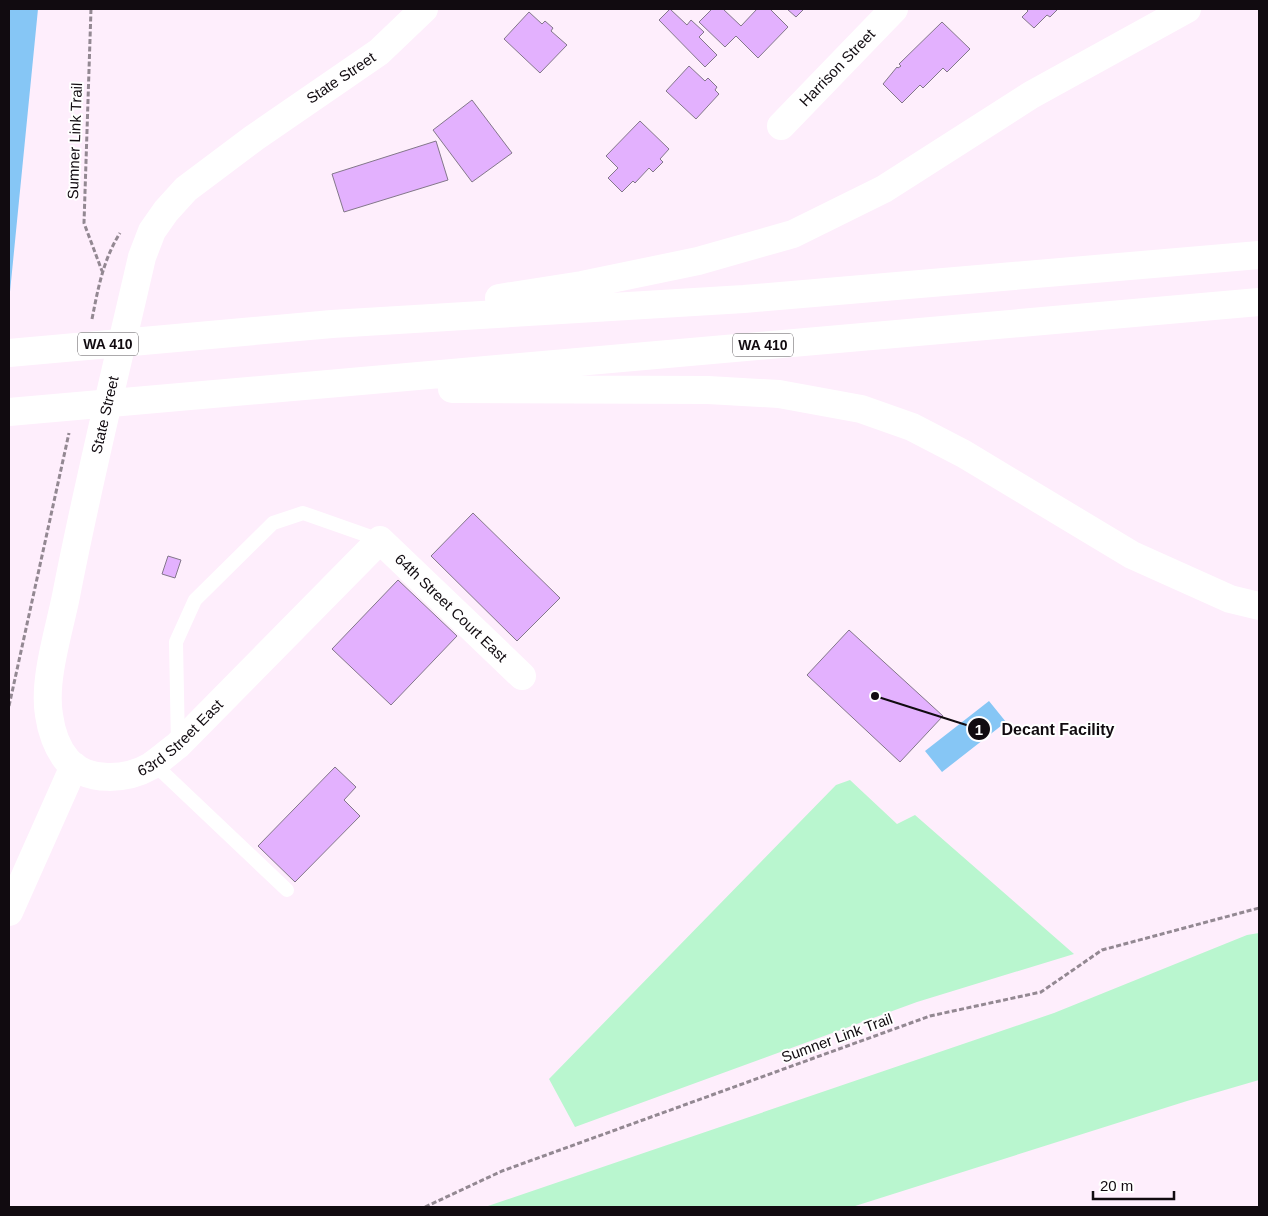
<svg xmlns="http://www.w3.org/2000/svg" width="1268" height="1216" viewBox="0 0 1268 1216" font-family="Helvetica,sans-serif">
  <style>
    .green { fill: #b9f6cf }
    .water { fill: #86c6f5 }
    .building { fill: #e3b1fe; stroke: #83778a }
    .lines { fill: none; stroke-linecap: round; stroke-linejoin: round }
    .path { stroke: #938892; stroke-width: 3; stroke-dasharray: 5 2.5; stroke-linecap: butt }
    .service { stroke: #fff; stroke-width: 14 }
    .minor { stroke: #fff; stroke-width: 28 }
    .motorway { stroke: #fff; stroke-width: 28 }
    .labels { text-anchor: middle; stroke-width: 4; stroke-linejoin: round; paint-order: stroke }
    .shield { fill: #fff; stroke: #585458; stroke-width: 1 }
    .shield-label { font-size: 14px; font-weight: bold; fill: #110b10 }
    .street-label { font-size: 15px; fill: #110b10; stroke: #fff }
    .leader { fill: none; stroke: #110b10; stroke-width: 2 }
    .callout-dot { fill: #110b10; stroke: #fff; stroke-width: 2 }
    .mark-label { font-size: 15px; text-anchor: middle; font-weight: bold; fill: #fff }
    .callout-label { font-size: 16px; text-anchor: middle; font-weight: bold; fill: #110b10; stroke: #fff; stroke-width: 4; stroke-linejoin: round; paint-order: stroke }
  </style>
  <rect width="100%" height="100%" fill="#feeefc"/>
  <!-- green -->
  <path class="green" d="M850,780L897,824L915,815L1074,954L917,1002L575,1127L549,1079L836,785Z
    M1259,933V1080L1187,1101L852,1207H485L1054,1013L1247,935Z"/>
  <!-- water -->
  <path class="water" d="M9,9H38L9,302Z
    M989,701L1006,722L942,772L925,751Z"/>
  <!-- building -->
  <path class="building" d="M670,9L687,25L691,20L704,32L699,37L717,55L705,67L659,20Z
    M712,9H723L741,26L757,9H770L788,27L758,58L736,36L725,47L699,22Z
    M787,9H804L796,17Z
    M1026,9H1058L1050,17L1047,15L1034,28L1022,17L1028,11Z
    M529,12L542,24L545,21L553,28L551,31L567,45L540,73L504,39Z
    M942,22L970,49L947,72L943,68L923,88L920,85L902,103L883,84L897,67L898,68L901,66L899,64Z
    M689,66L705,81L708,78L717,87L715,90L719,94L696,119L666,91Z
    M472,100L512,153L472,182L433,130Z
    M640,121L669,149L660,159L663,162L653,172L649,168L635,183L633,181L622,192L608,178L618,168L606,156Z
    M436,141L448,180L344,212L332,174Z
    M473,513L560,598L517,641L431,556Z
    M168,556L181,560L175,578L162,574Z
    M398,580L457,636L391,705L332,649Z
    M849,630L943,716L900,762L807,675Z
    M335,767L356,787L344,800L360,816L295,882L258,846Z"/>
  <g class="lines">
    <!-- path -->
    <path class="path" d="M91,9L84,223L102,271
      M92,319C98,289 103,260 120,233
      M9,706L69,433
      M425,1207L502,1171L930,1016L1041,992L1102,950L1259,908"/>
    <!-- service -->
    <path class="service" d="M178,745L176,642L195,600L273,523L303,513L380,540
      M154,764L287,890"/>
    <!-- minor -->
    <g class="minor">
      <path id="s1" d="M424,9L379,52L254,138L186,189L166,211L152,231L142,257C116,370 88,482 66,596C59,631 43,680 49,715C51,730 57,748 67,760C87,783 127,780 151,766C160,760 169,752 178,745L380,540L522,676"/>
      <path id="s2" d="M781,126L894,9"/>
      <path d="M9,912L74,766"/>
    </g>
    <!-- motorway -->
    <path class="motorway" d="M499,298L582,285L698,261L793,234L884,189L1031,95L1187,9
      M9,353L332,324L744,299L1259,255
      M452,389L708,390L779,394L861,409L912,427L964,454L1132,555L1230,599L1259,606
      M9,412L1259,302"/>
  </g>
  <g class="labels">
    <!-- shield labels -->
    <g class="shield">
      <rect x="78" y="332.5" width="60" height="23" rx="4"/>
      <rect x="733" y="333.5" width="60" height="23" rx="4"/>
    </g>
    <g class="shield-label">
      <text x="108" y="349">WA 410</text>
      <text x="763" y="350">WA 410</text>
    </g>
    <!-- street labels -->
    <g class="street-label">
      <text dy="5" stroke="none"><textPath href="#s2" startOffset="81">Harrison Street</textPath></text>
      <text transform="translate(341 78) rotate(-34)" y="5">State Street</text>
      <text transform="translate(75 141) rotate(-88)" y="5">Sumner Link Trail</text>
      <text transform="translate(105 415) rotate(-77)" y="5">State Street</text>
      <text dy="5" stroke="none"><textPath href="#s1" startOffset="1409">64th Street Court East</textPath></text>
      <text dy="5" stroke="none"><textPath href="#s1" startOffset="1029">63rd Street East</textPath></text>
      <text transform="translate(837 1038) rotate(-20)" y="5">Sumner Link Trail</text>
    </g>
  </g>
  <!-- callouts -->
  <path class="leader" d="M875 696L979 729"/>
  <g class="callout-dot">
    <circle cx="875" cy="696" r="5"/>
    <circle cx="979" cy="729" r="12"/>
  </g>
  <g class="mark-label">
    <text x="979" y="735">1</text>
  </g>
  <g class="callout-label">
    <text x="1058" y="735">Decant Facility</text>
  </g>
  <!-- border -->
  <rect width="1268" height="1216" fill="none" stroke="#110b10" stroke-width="20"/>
  <!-- scale -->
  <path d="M1093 1191v8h81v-8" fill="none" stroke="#110b10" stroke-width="2.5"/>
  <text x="1100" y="1191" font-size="15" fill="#110b10" stroke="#ffffff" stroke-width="4" paint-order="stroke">20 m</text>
</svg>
